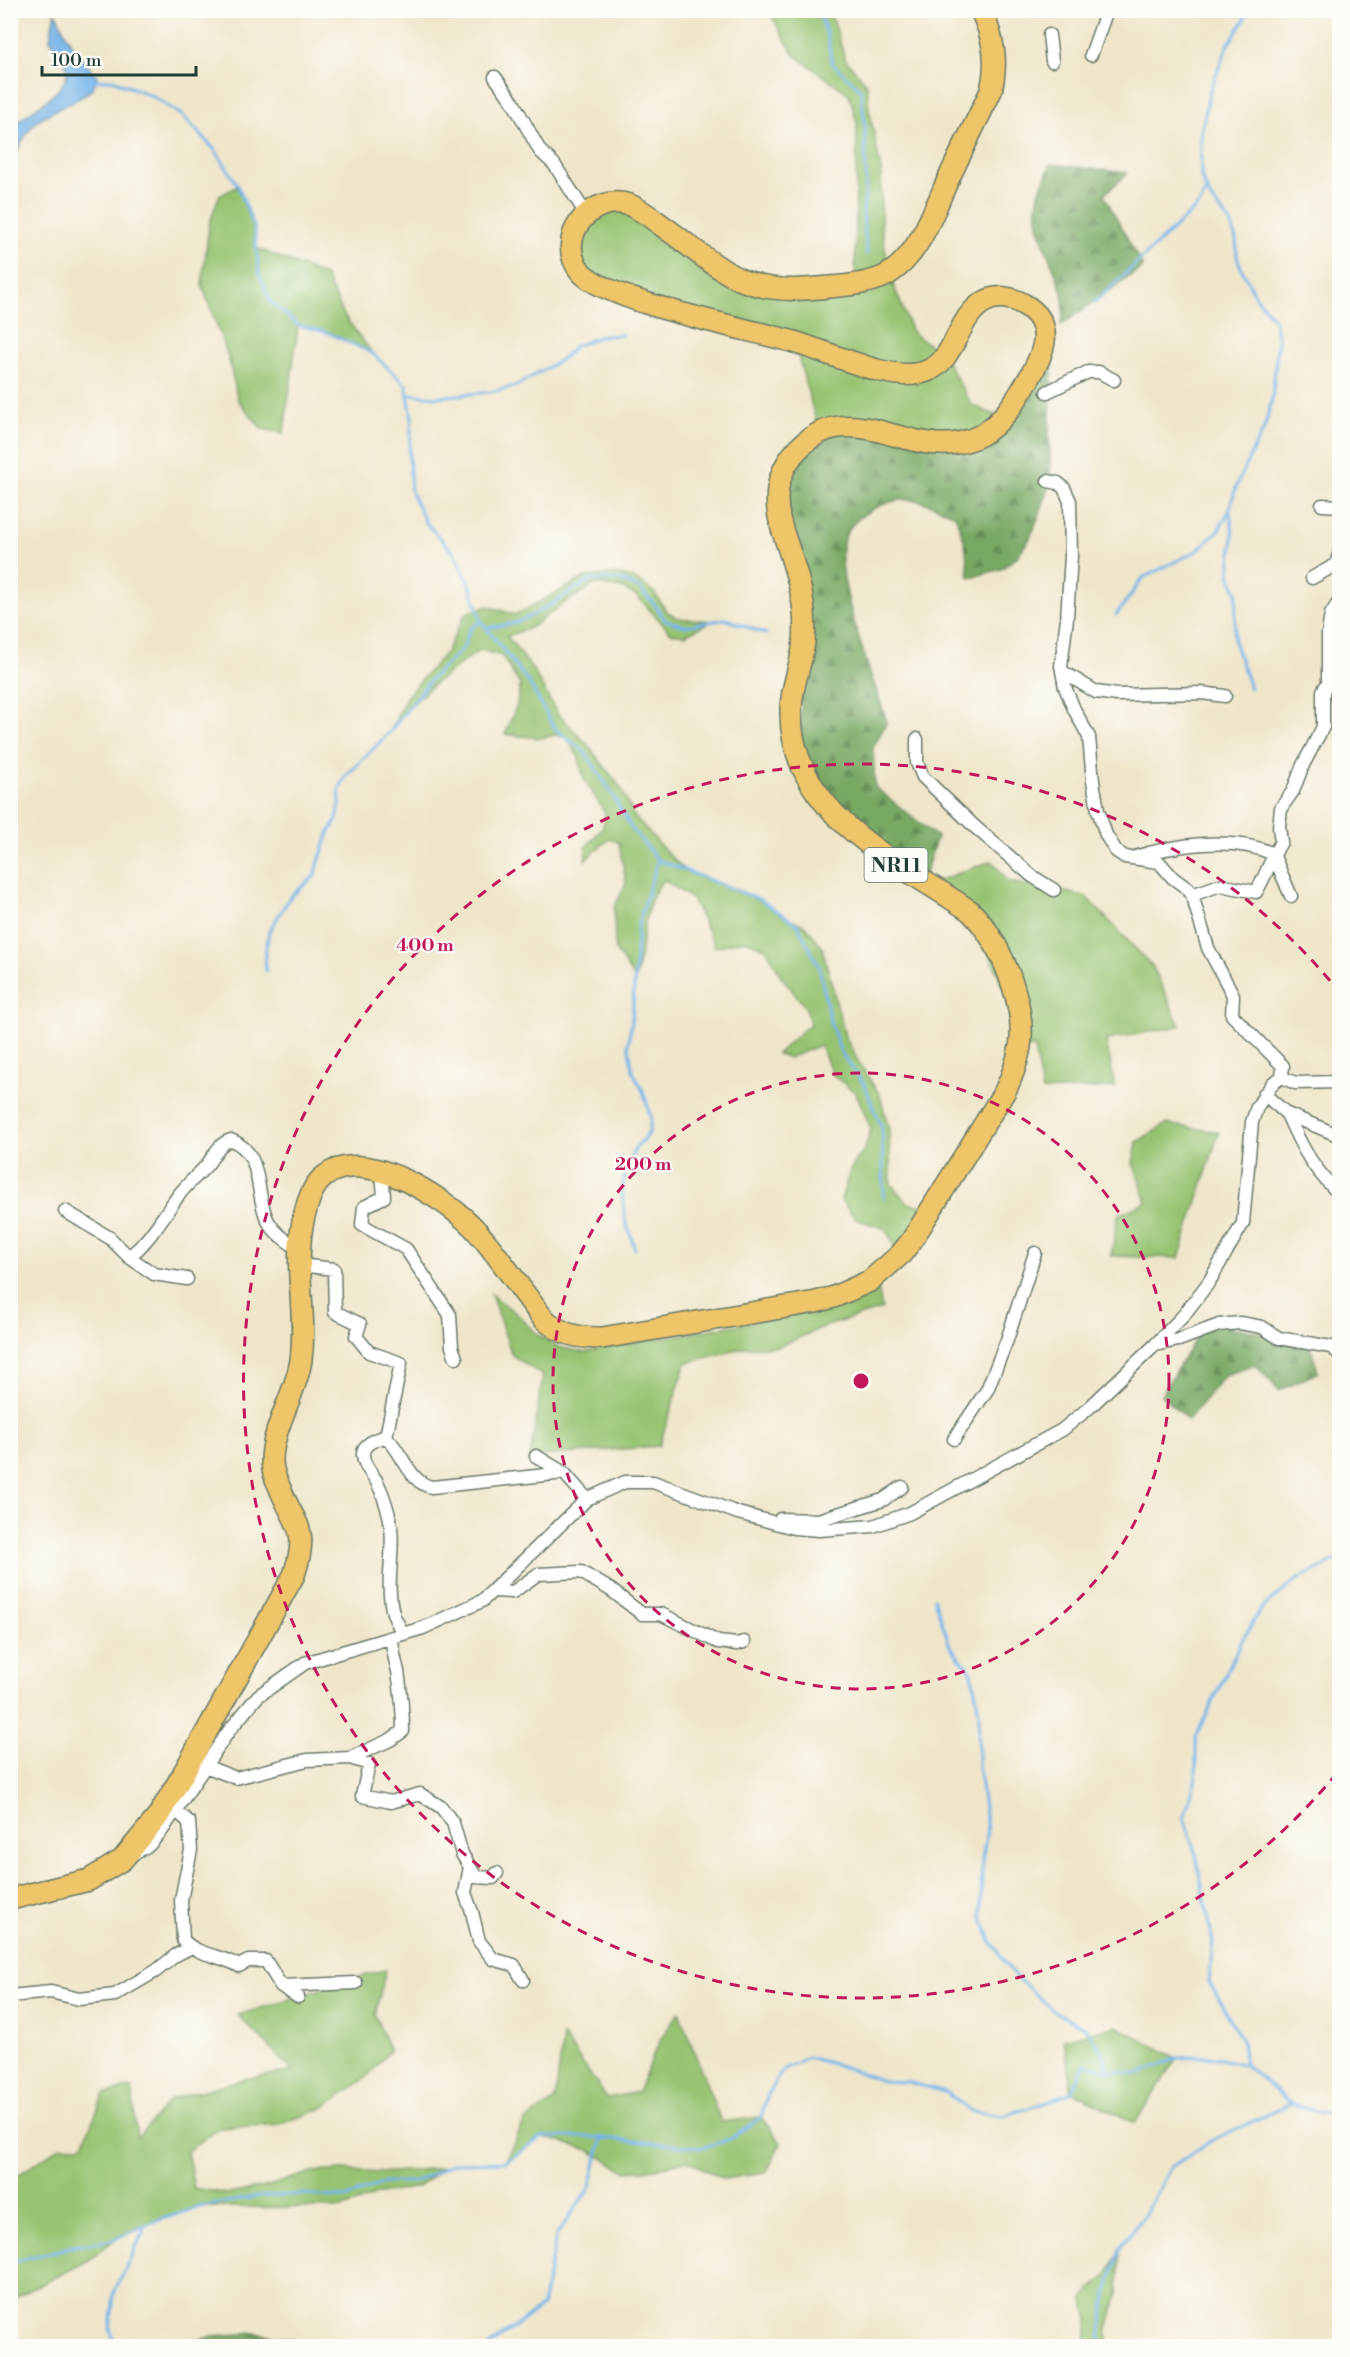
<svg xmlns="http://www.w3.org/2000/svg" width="1350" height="2357" viewBox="0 0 1350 2357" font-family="'Libre Bodoni',serif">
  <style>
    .grass { fill: #96c371; stroke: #5a8052; stroke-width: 1.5 }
    .forest { fill: url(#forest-firs); stroke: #4c734c; stroke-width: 1.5 }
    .water { fill: #76b4e9; stroke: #4a788e; stroke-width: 1.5 }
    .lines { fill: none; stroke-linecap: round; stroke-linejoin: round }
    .stream { stroke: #76b4e9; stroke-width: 3 }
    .minor-casing { stroke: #687868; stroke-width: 15 }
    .trunk-casing { stroke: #687868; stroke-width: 24 }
    .minor { stroke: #fff; stroke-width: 12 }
    .trunk { stroke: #eec569; stroke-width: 21 }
    .ring { fill: none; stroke: #c2185b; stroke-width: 3; stroke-dasharray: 10 8 }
    .labels { text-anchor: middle; stroke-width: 4.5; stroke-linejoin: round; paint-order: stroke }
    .shield { fill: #fdfcf7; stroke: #62766e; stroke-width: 1.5 }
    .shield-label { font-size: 20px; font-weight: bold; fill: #1f3d34 }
    .centre { fill: #c2185b; stroke: #fdfcf7; stroke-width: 3 }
    .ring-label { font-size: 18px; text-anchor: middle; font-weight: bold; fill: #c2185b; stroke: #fdfcf7; stroke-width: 4.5; stroke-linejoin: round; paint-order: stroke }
  </style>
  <defs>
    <pattern id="forest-firs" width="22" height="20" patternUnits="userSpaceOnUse" patternTransform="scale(1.5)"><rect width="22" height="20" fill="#78a963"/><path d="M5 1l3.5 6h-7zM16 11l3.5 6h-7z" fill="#628b52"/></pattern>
  </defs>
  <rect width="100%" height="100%" fill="#fdfcf7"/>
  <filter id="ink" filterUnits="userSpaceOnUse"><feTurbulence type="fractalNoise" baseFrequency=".0167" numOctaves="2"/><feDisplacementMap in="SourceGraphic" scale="12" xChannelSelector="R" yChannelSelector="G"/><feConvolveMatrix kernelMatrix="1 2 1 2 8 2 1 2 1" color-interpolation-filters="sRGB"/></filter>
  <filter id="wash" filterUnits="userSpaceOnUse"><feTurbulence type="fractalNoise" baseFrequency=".008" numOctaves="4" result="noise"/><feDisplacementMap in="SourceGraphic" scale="24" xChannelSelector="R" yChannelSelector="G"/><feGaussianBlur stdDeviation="1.35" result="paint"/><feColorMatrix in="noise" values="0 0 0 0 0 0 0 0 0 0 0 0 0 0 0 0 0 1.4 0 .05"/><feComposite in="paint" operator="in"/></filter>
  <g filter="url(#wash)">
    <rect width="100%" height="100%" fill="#efe6ca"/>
    <!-- grass -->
    <path class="grass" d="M769,11H827L834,22L845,59L867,84L869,109L881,170V226L890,276L912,332L944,356L972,405L1006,420L975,442L820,436L796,348L646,306L570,263L579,215L625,206L736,283L870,284L855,272L857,123L849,94L794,55Z
      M238,186L254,227L256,248L325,276L345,317L372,353L326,332L298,326L284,433L262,429L238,400L228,356L202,285L209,225L219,196Z
      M613,574L633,578L654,592L666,611L677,618L712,621L685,635L671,633L638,597L622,588L596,584L570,599L530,628L507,636L533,670L557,713L587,744L620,787L634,816L669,855L687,872L759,899L782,915L806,926L822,947L845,1036L859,1063L880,1095L889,1130L891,1184L907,1203L928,1207L898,1255L886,1229L856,1219L841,1200L850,1170L865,1148L871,1129L856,1093L833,1075L820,1045L789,1058L777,1054L810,1024L806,1008L781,976L766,948L745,940L715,947L693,900L664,880C641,901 644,950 635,980L615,949L614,908L626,883L619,842L609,839L585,860L586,847L603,827L605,813L584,779L579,758L567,738L555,735L539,738L505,734L517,705L520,685L502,656L480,650C443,676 417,694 390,732L406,697L446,652L466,613L488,606L515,615L586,577Z
      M992,861L1009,882L1085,896L1153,967L1180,1026L1106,1040L1115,1087L1042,1091L1034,1047L1013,1049L1009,1005L990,954L965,917L921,887Z
      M1166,1124L1219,1132L1179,1258L1111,1256L1118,1215L1147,1202L1133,1163L1137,1142Z
      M878,1287L882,1309L826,1326L777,1347H746L686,1363L659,1446L530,1457L543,1376L512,1355L491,1294L517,1314L536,1334L558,1347L583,1352L785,1316Z
      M386,1969L375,2015L390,2051L365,2079L321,2109L281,2124L220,2128L187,2151L194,2188L229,2194L269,2186L311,2172L343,2170L380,2173L442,2168L418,2187L380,2194L343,2208L200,2207L153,2222L114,2240L89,2260L11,2300V2180L60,2147L83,2144L104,2094L132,2087L137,2138L171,2099L244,2079L293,2071L238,2015Z
      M679,2012L721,2122L761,2117L781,2143L766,2173L723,2179L687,2160L656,2169L625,2171L589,2150L543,2137L505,2162L524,2122L555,2100L563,2036L607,2098L638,2092L660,2040Z
      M1116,2026L1177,2058L1135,2123L1072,2092L1064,2039Z
      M1120,2248L1118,2293L1107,2333L1109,2346H1084L1089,2319L1083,2298L1107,2275Z"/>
    <!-- forest -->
    <path class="forest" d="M1051,164L1128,173L1104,195L1143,267L1061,325C1073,289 1041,254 1037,218C1035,198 1043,181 1051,164Z
      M1051,348L1053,359L1049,433L1051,481L1040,513L1030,538L1017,557L1001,569L969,578L965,543L955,515C923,501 907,492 873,509C861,515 850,525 845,537C830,572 875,684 887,722L873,748L875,787L937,837L921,887L799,774L802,638L779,471L842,428L975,442Z
      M1219,1325L1309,1341L1318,1372L1279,1391L1256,1365L1225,1375L1188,1420L1161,1395L1199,1333Z
      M256,2333L293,2339L307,2346H176L214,2336Z"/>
    <!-- water -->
    <path class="water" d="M55,11C66,36 76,57 97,75C98,99 52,107 36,122C23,135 18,150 11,167V128C28,109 77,91 65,62C62,54 54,47 50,39Z"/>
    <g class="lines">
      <!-- stream -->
      <path class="stream" d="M818,10L827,35L832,63L861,90L865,126L866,183L863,214L867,254
        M94,80H113L152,96L183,116L216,151L238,186L254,227L259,273L270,301L298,325L326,332L372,353L406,385L412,417L409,457L411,492L426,523L455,554L472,590L481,621L529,683L555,729L585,752L607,786L632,829L658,860L759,899L797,924L819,966L830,1021L841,1053L864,1084L882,1128L884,1197
        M1094,303L1200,204L1206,190
        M408,394L436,397L491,392L516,386L562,359L575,346L602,336L622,335
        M1230,512L1233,534L1230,574L1237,593L1234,641L1250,688
        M1116,615L1144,577L1197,551L1218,531L1229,511L1236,487L1249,458L1264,429L1272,400L1278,339L1274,319L1256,297L1241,268L1237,256L1236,239L1230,222L1211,199L1201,177V133L1210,90L1228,45L1245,19L1244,10
        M487,628L515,623L537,613L590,580H620L639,588L655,605L665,620L685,626L726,619L766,634
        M266,971L265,954L269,931L291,896L314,877L328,835L337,819L340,805L339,790L345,777L390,732L430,680L463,648L470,629L481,621
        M635,1249L625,1219L622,1192L625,1170L636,1147L649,1133L651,1118L643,1091L633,1072L628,1044L632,1020L638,924L658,860
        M934,1598L950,1646L972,1673L979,1713L978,1764L987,1829L982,1861L981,1915L991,1941L1013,1974L1054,2011L1087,2029L1101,2050L1109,2071
        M1245,2065L1242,2040L1209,1982L1213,1943L1196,1855L1184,1818L1196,1778V1737L1242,1640L1262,1608L1301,1577L1340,1559
        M10,2263L74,2246L113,2240L153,2222L200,2207L254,2197L304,2194L346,2198L385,2182H415L454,2163L505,2162L542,2137H593L702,2148L732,2138L761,2117L768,2093L784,2069L807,2057L841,2066L883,2081L908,2082L945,2092L971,2111L1003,2116L1048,2102L1072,2092L1085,2064L1109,2071L1139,2074L1177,2058L1210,2056L1245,2065L1291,2104
        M116,2346L110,2330L114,2293L146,2226
        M489,2346L542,2306L556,2236L590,2187L602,2138
        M1101,2346L1100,2338L1106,2295L1120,2248L1144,2216L1171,2167L1212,2140L1291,2104L1340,2118"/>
    </g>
  </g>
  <g filter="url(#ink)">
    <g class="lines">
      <!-- minor casing -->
      <g class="minor-casing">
        <path id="minor" d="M1049,35L1052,61
          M1091,55L1107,10
          M495,77L513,102L540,151L554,164L586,214
          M1047,392L1088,372H1099L1114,380
          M1322,505L1340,506
          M1312,578L1337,564L1340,550
          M1063,672L1096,692L1117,695L1201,693L1225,696
          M917,739V763L923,777L975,827L1032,876L1054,890
          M1132,858C1172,845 1234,835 1273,854L1291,896
          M1192,895L1220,885L1256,892C1266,876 1271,858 1281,842L1279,827L1281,808L1293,791L1303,765L1323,727V691L1328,683V634L1331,614L1340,600
          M1282,1077L1295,1083L1340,1082
          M1264,1094L1287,1114L1340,1136
          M1287,1114C1301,1146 1313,1170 1340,1194
          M382,1171L384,1197L364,1207L362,1225L406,1249L450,1315L452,1347L456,1358
          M65,1211L110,1238L129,1257L154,1274L187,1279
          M129,1257C151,1239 161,1219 178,1196C186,1185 197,1176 206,1166C214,1157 218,1143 231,1140C265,1153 254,1195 268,1221C275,1234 287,1241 299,1249
          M299,1265L334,1269L335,1312L360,1324L356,1336L369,1352L401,1363L386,1437
          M1155,1345L1179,1340L1219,1325L1240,1323L1262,1327L1279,1338L1331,1347L1340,1354
          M954,1439L987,1390L1007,1340L1035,1253
          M536,1456L564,1473L587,1499
          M780,1519L818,1520L883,1500L902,1487
          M493,1591L513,1592L538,1574L581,1572L611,1590L642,1614H661L718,1642L737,1644L744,1642
          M403,1634C400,1627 395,1620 393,1613C384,1581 397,1547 389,1515C386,1504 383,1494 378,1484C374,1475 363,1466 363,1455C362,1444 377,1438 386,1437C403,1452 409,1483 432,1487L564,1473
          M350,1758L390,1740L403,1731C403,1711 401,1691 398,1671C395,1660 392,1650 392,1638
          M205,1766L236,1778L307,1760L350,1758L369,1764L362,1796L391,1802L420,1794L441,1807L453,1823L462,1854L476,1877L493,1878L497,1873
          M175,1810L189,1822L191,1850L181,1900L183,1940C198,1956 221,1955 239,1966L248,1961H266L281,1986L298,1997
          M133,1854L149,1845L163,1829L228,1732L258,1696L305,1663L423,1628L482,1601L587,1499L625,1482H653L738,1513L794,1528L819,1530L873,1526L910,1513L1062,1430L1090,1407L1155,1345L1183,1316L1209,1282L1243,1223L1252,1122L1257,1107L1273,1083L1282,1077L1283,1066L1232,1015L1233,995L1208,948L1192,895L1188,889L1173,878L1159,862L1125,857L1116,851L1106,835L1098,810L1093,781L1089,737L1074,709L1065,687L1061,666L1067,618L1071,556L1070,501L1064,488L1058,483L1048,481
          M470,1867L465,1893L472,1912L479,1941L493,1959L514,1965L523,1980
          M281,1986L356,1983
          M10,1996L51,1992L79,1999L115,1995L156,1971L176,1955L190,1948"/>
      </g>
      <!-- trunk casing -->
      <g class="trunk-casing">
        <path id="trunk" d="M10,1899L89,1880L122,1860L157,1818L179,1781L294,1575C310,1527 295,1527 279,1486C275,1478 272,1469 272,1460C273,1425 296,1394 301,1360C308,1309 290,1256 307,1206C310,1195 315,1183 325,1176C364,1145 446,1199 474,1228C499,1255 520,1289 543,1318C561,1335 578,1338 602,1338L816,1302L834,1297L870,1281L901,1254L912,1240L1005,1091C1012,1077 1017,1063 1020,1047C1027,1005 1000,940 970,911C897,861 789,814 791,710C791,686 802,664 804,641C808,602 795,568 783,532C774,505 774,480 792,456C849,384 914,471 981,435C1002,423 1015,402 1027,382C1043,355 1058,324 1023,304C1010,297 996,295 984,302C957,317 956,360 927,371C912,377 892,374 877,370C848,362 820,350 791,341C747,329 606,301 581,272C553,239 591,192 630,205C642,210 653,219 664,227C688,244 712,266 739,279C764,290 791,291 818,288C840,286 868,285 887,275C919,256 932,214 947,182C961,152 976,122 991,91C998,61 994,39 981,10"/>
      </g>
      <!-- minor -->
      <use href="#minor" class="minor"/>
      <!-- trunk -->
      <use href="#trunk" class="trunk"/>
    </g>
  </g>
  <!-- distance rings -->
  <g class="ring">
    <circle cx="861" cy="1381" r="308"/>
    <path d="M1337 1773A617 617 0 1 1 1337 989"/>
  </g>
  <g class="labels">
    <!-- shield labels -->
    <rect class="shield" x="864.5" y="848" width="63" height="34" rx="4.5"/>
    <g class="shield-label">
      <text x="896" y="872">NR11</text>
    </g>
  </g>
  <circle cx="861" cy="1381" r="9" class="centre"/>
  <g class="ring-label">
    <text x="425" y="951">400 m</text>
    <text x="643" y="1170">200 m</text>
  </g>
  <!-- margin -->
  <rect width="1350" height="2357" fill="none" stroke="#fdfcf7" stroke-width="36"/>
  <!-- scale -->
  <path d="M42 66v9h154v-9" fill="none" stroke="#1f3d34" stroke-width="3"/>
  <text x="51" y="66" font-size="18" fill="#1f3d34" stroke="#fdfcf7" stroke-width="4.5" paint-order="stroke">100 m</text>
</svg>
